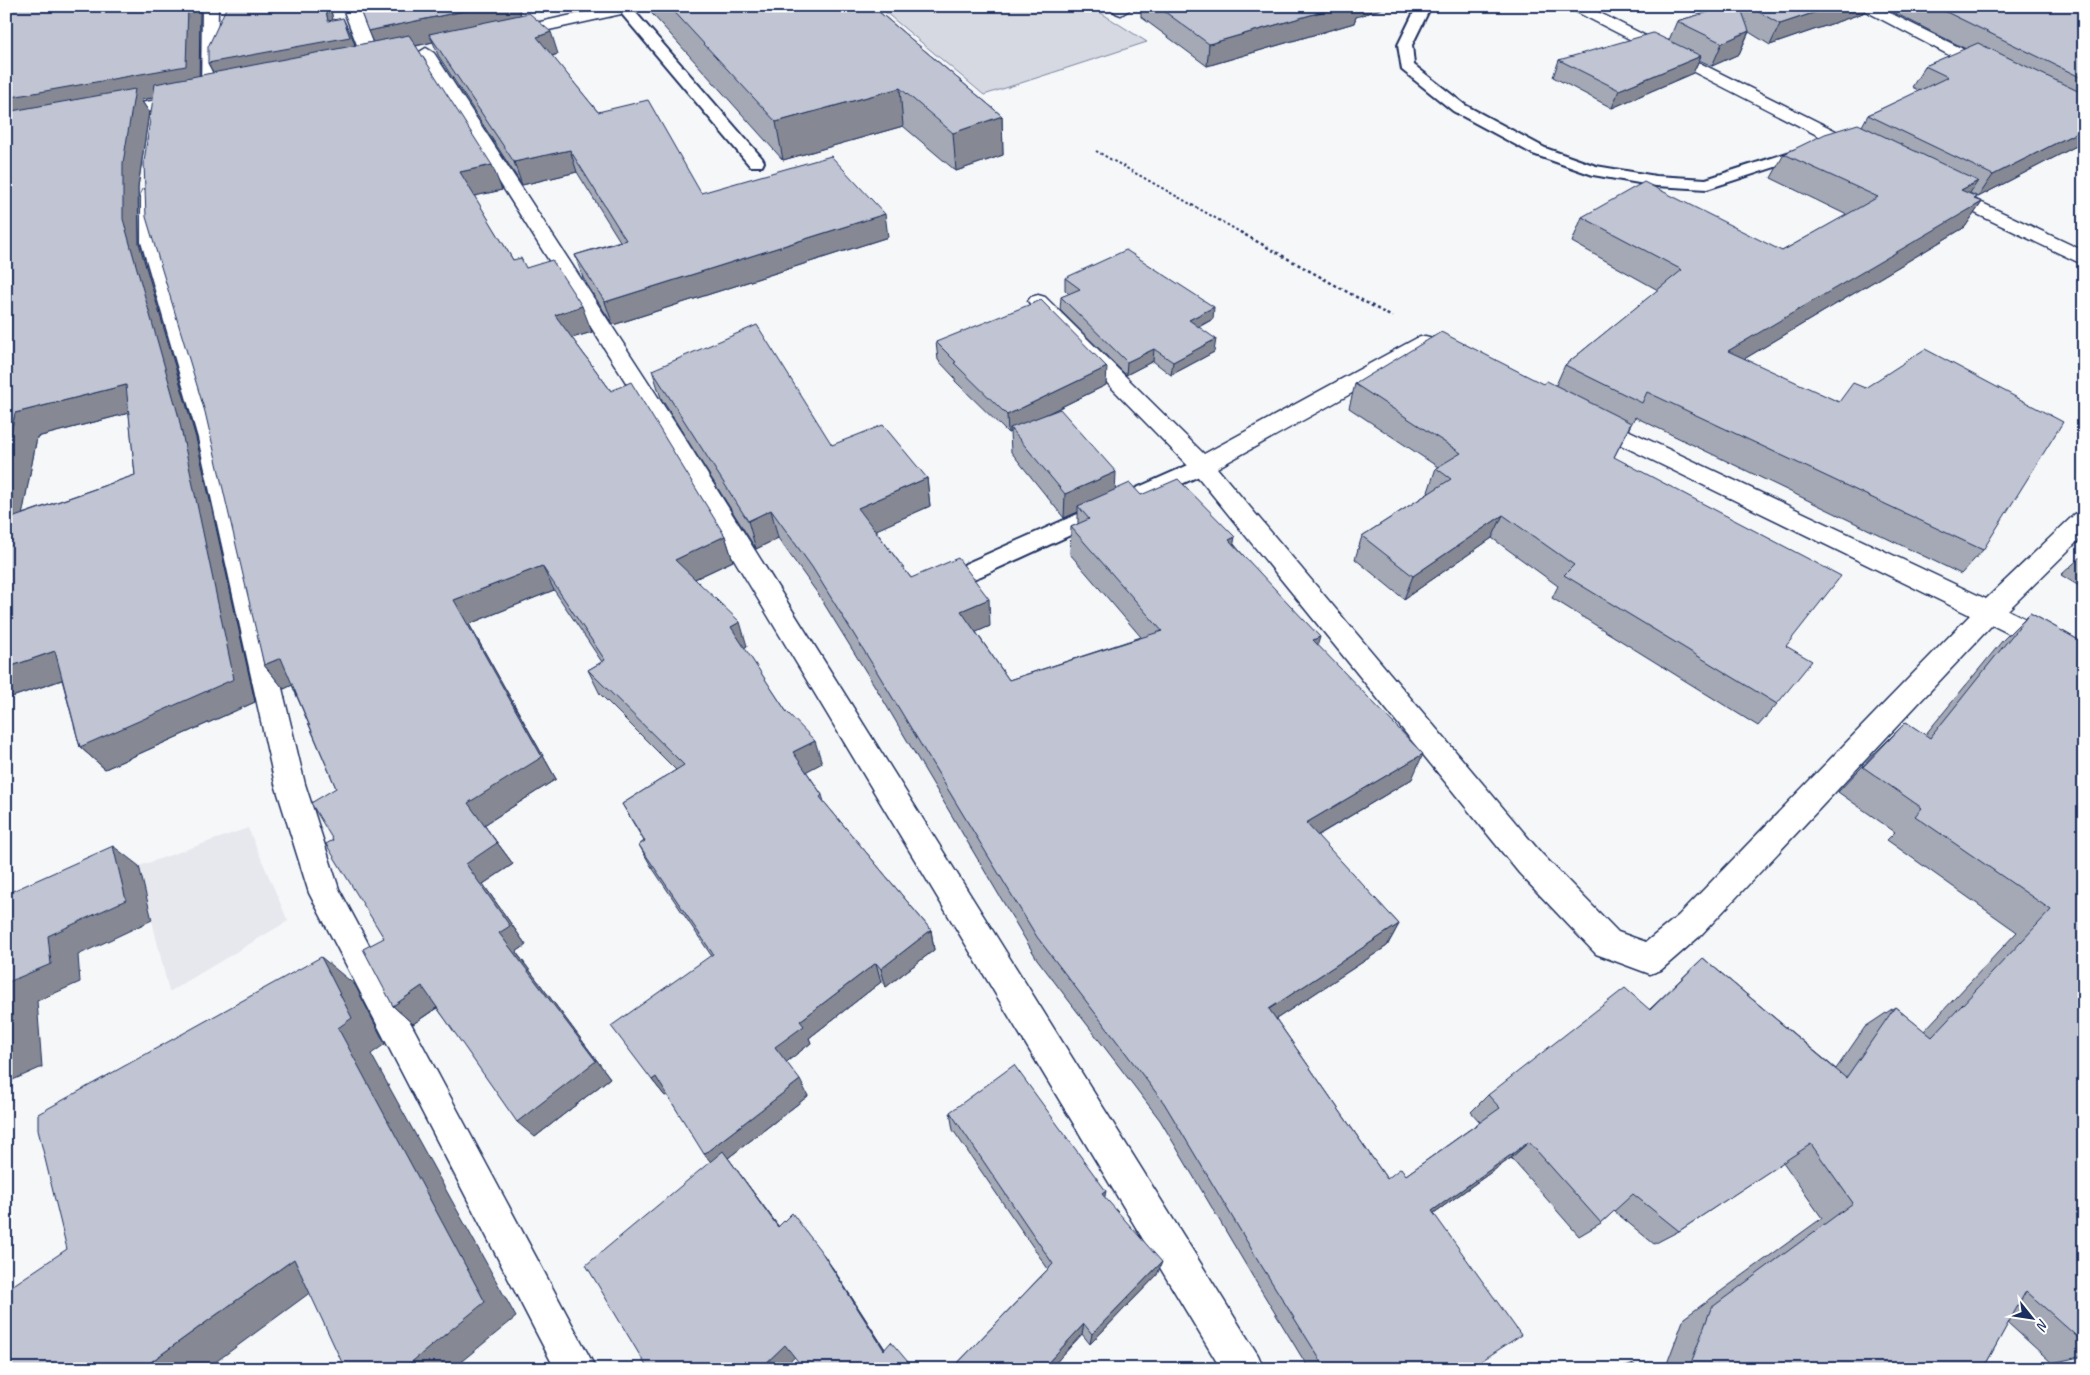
<svg xmlns="http://www.w3.org/2000/svg" width="2090" height="1375" viewBox="0 0 2090 1375" font-family="Caveat,sans-serif">
  <style>
    .built { fill: #e6e8ee }
    .green { fill: #d6d9e2; stroke: #7884a0 }
    .lines { fill: none; stroke-linecap: round; stroke-linejoin: round }
    .lane-casing { stroke: #1b2f5e; stroke-width: 4 }
    .street-casing { stroke: #1b2f5e; stroke-width: 3 }
    .path-far1 { stroke: #1b2f5e; stroke-width: 2; stroke-dasharray: 2.5 2.5; stroke-linecap: butt }
    .path { stroke: #1b2f5e; stroke-width: 2.5; stroke-dasharray: 3 3; stroke-linecap: butt }
    .lane { fill: #fff; fill-rule: evenodd }
    .street { fill: #fff; fill-rule: evenodd }
    .wall { fill: #a5a9b5; stroke: #1b2f5e; fill-rule: evenodd }
    .shaded-wall { fill: #868994; stroke: #1b2f5e }
    .building { fill: #c0c4d3; stroke: #1b2f5e }
  </style>
  <rect width="100%" height="100%" fill="#f6f7f9"/>
  <filter id="ink" filterUnits="userSpaceOnUse"><feTurbulence type="fractalNoise" baseFrequency=".02" numOctaves="2"/><feDisplacementMap in="SourceGraphic" scale="10" xChannelSelector="R" yChannelSelector="G"/><feConvolveMatrix kernelMatrix="1 2 1 2 8 2 1 2 1" color-interpolation-filters="sRGB"/></filter>
  <g filter="url(#ink)">
    <!-- built -->
    <path class="built" d="M248,828L288,921L169,992L139,866Z"/>
    <!-- green -->
    <path class="green" d="M878,6H1090L1147,42L984,95Z"/>
    <g class="lines">
      <!-- lane casing -->
      <g class="lane-casing">
        <path id="lane" d="M615,6H630L762,158L764,162L762,166H750Z
          M1417,6H1431L1412,45L1414,65L1465,105L1545,148L1596,166L1656,176L1706,179L1806,147L1812,145L1820,150L1818,153L1707,189L1656,186L1593,175L1533,154L1453,111L1402,70L1398,45Z
          M1202,459L1210,461L1213,466L1210,471L981,576L973,579L965,576L961,570L965,564Z"/>
      </g>
      <!-- street casing -->
      <g class="street-casing">
        <path id="street" d="M202,6H218L217,95L215,99H203L201,95Z
          M342,6H358L380,63L378,66H366L364,63Z
          M613,6H643L635,11L508,39L500,34L508,29Z
          M1108,6H1126L1129,10L1121,15L1116,13Z
          M1565,6H1586L1866,146L1869,150L1866,154H1854Z
          M1856,6H1876L1997,66L1999,70L1997,74H1985Z
          M426,48L434,53L684,437L1258,1355L1264,1369H1221L666,446L418,53Z
          M189,94L195,95L198,99L195,103L109,119L103,118L100,114L103,110L109,109Z
          M1944,185L2084,251V265L1937,195L1935,191L1937,187Z
          M150,188L157,190L159,194L161,242L222,438L305,784L339,889L596,1369H555L309,893L275,784L198,438L141,242V194L143,190Z
          M1038,295L1045,297L1204,454L1417,338L1425,336L1433,338L1436,343L1433,348L1217,468L1541,853L1618,932L1646,942L1678,916L1970,615L1582,426L1579,421L1582,416L1590,413L1598,416L1986,599L2075,514L2084,511V535L2008,610L2084,648V671L1992,625L1700,936L1661,970L1650,974L1596,954L1519,873L1194,472L1031,305L1028,301L1031,297Z"/>
      </g>
      <!-- path-far1 -->
      <path class="path-far1" d="M1096,151L1242,233"/>
      <!-- path -->
      <path class="path" d="M1240,232L1392,317"/>
      <!-- lane -->
      <use href="#lane" class="lane"/>
      <!-- street -->
      <use href="#street" class="street"/>
    </g>
    <!-- wall -->
    <path class="wall" d="M6,6H200L199,76L213,73L208,63L330,6L333,20L353,39L355,46L373,42L401,6H518L521,15L558,54L552,56L598,112L701,193L888,237L613,325L583,278L575,255L620,241L577,172L522,185L438,55L433,42L416,46L502,190L474,196L513,260L526,268L592,332L572,338L611,391L725,536L733,561L695,579L747,646L744,648L786,711L822,763L806,771L822,795L824,802L931,930L934,950L886,987L881,982L809,1038L811,1043L786,1062L808,1096L728,1158L779,1227L832,1267L885,1349L914,1369H804L711,1161L667,1095L665,1096L652,1080L711,955L651,866L639,845L644,841L622,804L676,770L600,694L588,670L602,662L554,590L469,624L556,779L484,825L513,864L483,884L526,945L516,952L610,1078L535,1137L437,1008L413,1024L393,1006L384,938L333,840L336,788L292,685L284,689L264,665L153,98L141,100L149,112L138,187L139,243L196,438L255,702L105,769L80,747L62,680L6,699ZM129,413L135,475L22,514L37,437Z
      M645,6H872L1002,116L1003,155L956,171L903,126L783,160Z
      M1141,6H1390L1356,17L1354,23L1207,66L1141,17Z
      M1705,6H1867L1863,13L1770,45L1749,32L1739,54L1712,66L1699,60L1693,73L1612,108L1553,77L1559,60L1669,40L1677,21L1713,11Z
      M1881,6H2084V142L1978,197L1970,193L1969,194L1975,199L1982,202L1965,227L1744,359L1983,550L1961,574L1635,417L1614,457L1786,646L1777,704L1758,726L1552,598L1558,586L1492,538L1404,599L1355,559L1362,536L1429,493L1428,492L1436,468L1438,467L1349,408L1355,384H1543L1556,385L1565,365L1658,290L1572,242L1582,217L1782,251L1847,215L1771,178L1784,154L1862,126L1868,115L1920,91L1912,87L1925,66L1966,49Z
      M1065,278L1213,319L1199,327L1214,352L1171,375L1153,361L1126,375L1060,310L1061,297L1069,294L1065,290Z
      M936,342L1106,385L1047,414L1115,490L1141,495L1234,544L1318,646L1412,779L1317,836L1399,924L1387,946L1276,1019L1387,1179L1406,1175L1480,1122L1471,1112L1488,1095L1650,1009L1703,958L1836,1069L1865,1027L1895,1007L1924,1031L2017,932L1887,840L1895,832L1838,792L1880,748L1906,722L1925,735L2003,640L2030,613L2084,643V1356L2052,1363L2008,1323L1983,1369H1665L1684,1318L1822,1218L1783,1162L1679,1231L1654,1244L1614,1211L1601,1223L1579,1236L1511,1158L1434,1213L1469,1369H1309L1253,1277L1160,1120L1037,959L876,688L818,594L778,538L756,549L661,398L652,370L832,445L927,478L930,506L875,530L911,578L990,626L976,632L1009,680L1141,637L1070,554L1071,527L1078,524V512L1064,518L1011,452L1010,432L1008,433L955,381V378L938,360Z
      M2084,554V589L2061,575Z
      M950,1112L1105,1198L1157,1275L1090,1344L1082,1334L1050,1369H952L1048,1269L953,1130Z
      M1634,1364L1639,1369H1619Z"/>
    <!-- shaded-wall -->
    <path class="shaded-wall" d="M188,6H200L199,89L141,100L149,112L138,187L139,243L196,438L255,702L105,769L80,747L178,414L6,124V98Z
      M325,6H330L337,39L343,18L353,39L359,58L220,85L208,63L328,21Z
      M488,6H518L523,23L429,34L433,42L378,54L368,31Z
      M1342,6H1390L1356,17L1354,23L1207,66L1209,44Z
      M1834,6H1867L1863,13L1770,45L1780,24Z
      M1749,31L1739,54L1712,66L1722,43Z
      M551,32L558,54L544,58L537,37Z
      M1701,56L1693,73L1612,108L1619,90Z
      M900,88L903,126L783,160L776,122Z
      M1002,116L1003,155L956,171L953,133Z
      M2084,129V142L1978,197L1993,175Z
      M570,150L577,172L522,185L514,162Z
      M492,165L502,190L470,197L460,172Z
      M1978,181L1961,206V190Z
      M1977,197L1968,210L1982,202L1965,227L1714,377L1728,351Z
      M885,214L888,237L613,325L605,302Z
      M582,306L592,332L565,340L555,315Z
      M1214,307L1213,319L1188,332L1189,320Z
      M1216,339L1214,352L1171,375L1173,362Z
      M1154,349L1153,361L1126,375L1127,362Z
      M1107,367L1106,385L1012,431L1010,428V432L1008,433L1007,415Z
      M126,385L144,409L37,437L16,548L6,538V457L15,413Z
      M1116,472L1115,496L1078,506V512L1064,518L1065,494Z
      M927,478L930,506L863,536L858,508Z
      M771,510L778,538L756,549L748,521Z
      M1503,515L1492,538L1404,599L1413,576Z
      M725,536L733,561L684,584L675,560Z
      M1235,537L1230,564L1229,540Z
      M542,566L554,590L469,624L556,779L484,825L513,864L483,884L526,945L516,952L610,1078L535,1137L517,1122L499,933L466,864L454,600Z
      M989,599L990,626L963,638L961,611Z
      M740,622L747,646L739,651L731,627Z
      M1320,637L1312,663L1313,640Z
      M55,651L79,674L6,699V668Z
      M281,658L301,681L284,689L264,665Z
      M815,741L822,763L800,775L793,752Z
      M1423,754L1412,779L1298,847L1306,823Z
      M113,846L139,866L152,920L78,955L80,982L37,1001L42,1067L6,1083V983L48,936Z
      M1399,924L1387,946L1261,1029L1269,1009Z
      M931,930L934,950L886,987L881,969Z
      M321,957L355,985L385,1044L371,1054L516,1317L452,1369H403L338,1028Z
      M876,963L881,982L809,1038L811,1043L784,1064L775,1047L800,1021Z
      M422,986L442,1004L413,1024L393,1006Z
      M656,1077L669,1093L665,1096L652,1080Z
      M800,1080L808,1096L728,1158L789,1241L778,1227L716,1168L704,1154Z
      M1529,1142L1511,1158L1417,1225L1432,1211Z
      M1106,1191L1103,1206L1102,1194Z
      M823,1254L832,1267L891,1359L884,1350Z
      M294,1259L334,1275L206,1369H141Z
      M1162,1262L1157,1275L1090,1344L1092,1334Z
      M1084,1324L1082,1334L1050,1369H1042Z
      M785,1345L797,1355L782,1369H760Z"/>
    <!-- building -->
    <path class="building" d="M6,6H188L186,66L6,98Z
      M227,6H325L328,21L343,18L350,37L208,63V47Z
      M401,6H488L368,31L361,13Z
      M669,6H872L1002,116L953,133L900,88L776,122Z
      M1157,6H1342L1209,44Z
      M1730,6H1740L1749,31L1722,43L1677,21Z
      M1748,6H1834L1780,24Z
      M1934,6H2084V79Z
      M529,13L551,32L537,37L598,112L648,100L701,193L831,156L885,214L605,302L575,255L626,240L570,150L514,162L429,34Z
      M1653,33L1701,56L1619,90L1559,60Z
      M409,35L492,165L460,172L513,260L521,258L526,268L552,260L582,306L555,315L611,391L631,382L725,536L675,560L740,622L731,627L786,711L815,741L793,752L822,795L820,797L931,930L881,969L876,963L800,1021L804,1026L775,1047L800,1080L704,1154L656,1077L652,1080L611,1026L713,954L639,845L645,841L622,804L684,765L588,670L605,660L542,566L454,600L542,757L468,803L497,843L466,864L510,926L499,933L596,1061L517,1122L422,986L393,1006L363,949L384,938L326,844L333,840L311,803L336,788L281,658L264,665L205,412L146,217L144,162L155,84Z
      M1978,43L2084,94V129L1993,175L1868,115L1948,77L1925,66Z
      M135,89L123,163V219L178,414L234,679L80,747L55,651L6,668V520L135,475L126,385L15,413L6,457V112Z
      M1858,124L1978,181L1961,190L1977,197L1974,199L1982,202L1728,351L1839,402L1853,383L1865,388L1925,349L2063,422L1983,550L1647,392L1642,403L1565,365L1682,270L1582,217L1644,182L1782,251L1878,197L1784,154L1825,134Z
      M1126,250L1214,307L1189,320L1216,339L1173,362L1154,349L1127,362L1061,297L1080,289L1065,278Z
      M1041,300L1107,367L1007,415L954,363L956,362L936,342Z
      M757,325L832,445L883,425L927,478L858,508L911,578L958,558L989,599L961,611L1009,680L1162,631L1071,527L1089,519L1078,506L1130,483L1141,495L1178,479L1235,537L1229,540L1320,637L1313,640L1423,754L1306,823L1399,924L1269,1009L1387,1179L1401,1168L1406,1175L1500,1108L1488,1095L1625,988L1650,1010L1703,958L1846,1078L1895,1007L1932,1037L2051,910L1915,816L1922,808L1863,767L1906,722L1930,738L2030,613L2084,643V1343L2026,1291L1983,1369H1689L1711,1308L1853,1203L1811,1144L1679,1231L1633,1194L1601,1223L1529,1142L1432,1211L1521,1335L1469,1369H1326L1261,1265L1164,1103L1037,937L871,662L812,567L771,510L748,521L652,370Z
      M1441,332L1543,384L1547,381L1631,423L1614,457L1841,576L1786,646L1812,661L1777,704L1564,575L1574,565L1503,515L1413,576L1362,536L1451,479L1436,468L1461,453L1355,384Z
      M1060,409L1116,472L1065,494L1010,428Z
      M113,846L126,900L48,936L51,964L6,983V894Z
      M321,957L352,1018L338,1028L485,1302L403,1369H345L294,1259L141,1369H6V1290L67,1249L38,1130V1114Z
      M6,991L10,1050L6,1052Z
      M1014,1065L1106,1191L1102,1194L1162,1262L1092,1334L1084,1324L1042,1369H952L1053,1264L950,1112Z
      M723,1151L778,1227L792,1213L823,1254L884,1350L891,1342L914,1369H804L785,1345L760,1369H648L586,1265Z
      M1634,1364L1639,1369H1627Z"/>
  </g>
  <!-- margin -->
  <rect width="2090" height="1375" fill="none" stroke="#fff" stroke-width="25"/>
  <rect x="12" y="12" width="2065" height="1350" fill="none" stroke="#1b2f5e" stroke-width="2" filter="url(#ink)"/>
  <!-- north arrow -->
  <g transform="translate(2032 1318) rotate(120)" stroke="#ffffff" stroke-width="4" paint-order="stroke">
  <path d="M0-4L9 19L0 12L-9 19Z" fill="#1b2f5e"/>
  <text y="-8" font-size="14" font-weight="bold" text-anchor="middle" fill="#1b2f5e">N</text>
  </g>
</svg>
